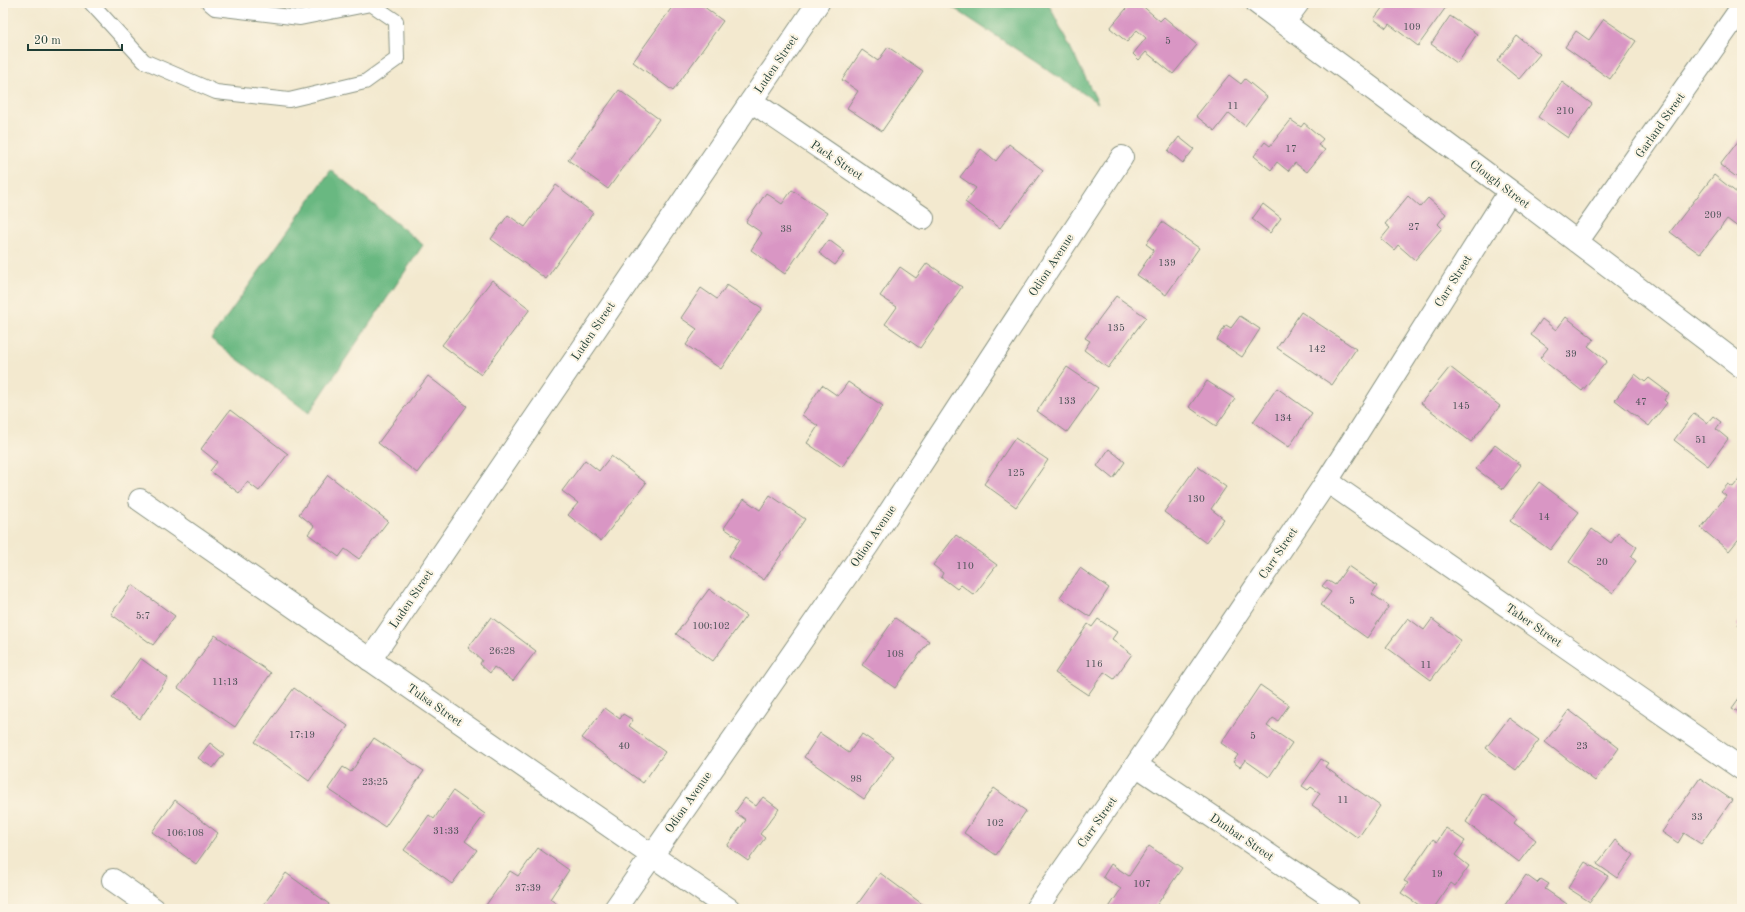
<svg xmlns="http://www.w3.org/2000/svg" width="1745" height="912" viewBox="0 0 1745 912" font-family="'Old Standard TT',serif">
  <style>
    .forest { fill: #69b881; stroke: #447a5a }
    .building { fill: #d996c4 }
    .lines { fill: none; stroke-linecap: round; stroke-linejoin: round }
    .service-casing { stroke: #899382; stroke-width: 16 }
    .minor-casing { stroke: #899382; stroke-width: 24 }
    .service { stroke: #fff; stroke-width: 14 }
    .minor { stroke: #fff; stroke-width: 22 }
    .labels { text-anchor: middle; stroke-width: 4; stroke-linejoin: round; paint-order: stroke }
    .number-label { font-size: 10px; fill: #4e5358 }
    .street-label { font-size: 12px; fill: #1f3d34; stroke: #fcf5e5 }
  </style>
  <rect width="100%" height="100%" fill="#fcf5e5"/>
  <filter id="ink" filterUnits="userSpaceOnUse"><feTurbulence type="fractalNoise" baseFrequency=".025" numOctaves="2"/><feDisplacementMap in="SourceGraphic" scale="8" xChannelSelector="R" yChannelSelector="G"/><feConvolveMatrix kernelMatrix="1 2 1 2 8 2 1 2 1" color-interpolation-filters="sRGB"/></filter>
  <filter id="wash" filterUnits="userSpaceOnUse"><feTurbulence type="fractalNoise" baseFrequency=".012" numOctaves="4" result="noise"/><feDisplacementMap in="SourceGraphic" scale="16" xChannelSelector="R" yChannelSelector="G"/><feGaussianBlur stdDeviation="0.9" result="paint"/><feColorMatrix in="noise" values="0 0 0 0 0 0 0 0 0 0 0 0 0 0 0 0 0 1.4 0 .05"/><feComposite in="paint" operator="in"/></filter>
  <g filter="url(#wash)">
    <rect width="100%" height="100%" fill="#f3e9cf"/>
    <!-- forest -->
    <path class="forest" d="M946,3H1048L1098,103Z
      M331,170L423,245L309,413L211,339Z"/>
    <g id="blocks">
      <!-- building -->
      <path class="building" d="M675,3H699L723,21L673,91L633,62Z
        M1131,3H1139L1160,21L1164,17L1197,45L1173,74L1146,52L1139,60L1133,54L1146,38L1137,30L1127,42L1110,28Z
        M1386,3H1449L1418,46L1389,24L1386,28L1374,19Z
        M1450,16L1477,34L1457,63L1431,44Z
        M1604,19L1636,41L1610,79L1565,47L1576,31L1589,40Z
        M1517,36L1540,54L1519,79L1497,61Z
        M888,47L923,71L882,131L847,108L858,91L842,80L862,50L878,61Z
        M1229,75L1241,84L1245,79L1267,97L1245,126L1229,113L1215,131L1196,116Z
        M1562,82L1592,104L1568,138L1538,117Z
        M619,90L659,119L608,189L568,160Z
        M1291,120L1301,127L1304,123L1323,139L1318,145L1325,150L1307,172L1295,163L1288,171L1277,162L1271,170L1254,156L1265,142L1270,146Z
        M1742,136V181L1720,165Z
        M1179,137L1194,149L1183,163L1168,151Z
        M1009,144L1043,170L1000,228L965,202L976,188L960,177L981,149L996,161Z
        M1714,175L1742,197L1737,205L1742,208V224L1739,228L1727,219L1700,254L1670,232Z
        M556,185L593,213L546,279L491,239L508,215L525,227Z
        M792,190L827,213L785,274L751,250L762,233L746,222L766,193L782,204Z
        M1408,196L1420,207L1428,198L1446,214L1438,224L1442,228L1415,260L1398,245L1394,250L1381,239L1390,228L1385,224Z
        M1263,204L1281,218L1270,233L1252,219Z
        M1162,222L1199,248L1166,295L1137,275L1154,250L1146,244Z
        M829,240L845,252L835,265L819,253Z
        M927,263L962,287L920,348L885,324L897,307L880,296L900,267L916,278Z
        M492,280L530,309L481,375L442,345Z
        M727,285L762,308L721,369L686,345L697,329L681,318L701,288L717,299Z
        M1116,296L1146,317L1108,368L1084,350L1090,341L1085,338Z
        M1301,312L1356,349L1332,385L1277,348Z
        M1240,316L1260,329L1242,357L1217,340L1226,325L1231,328Z
        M1566,317L1594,339L1588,346L1607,361L1582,391L1540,358L1548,348L1531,335L1542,319L1556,330Z
        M1067,367L1098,388L1067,432L1037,411Z
        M1450,367L1500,406L1471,442L1421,403Z
        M1635,374L1645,382L1649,378L1669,393L1664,400L1667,403L1649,426L1615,400Z
        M428,376L467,406L417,473L378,443Z
        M1207,381L1235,399L1216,426L1189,407Z
        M848,382L883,406L842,467L807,443L818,426L802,415L822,385L838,396Z
        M1277,388L1312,413L1289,447L1253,422Z
        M230,410L288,454L259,491L247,482L239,493L210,471L217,462L201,449Z
        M1694,413L1707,423L1713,416L1721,422L1716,429L1728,439L1708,466L1674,440Z
        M1015,438L1048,460L1016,507L984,484Z
        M1495,445L1521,465L1503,489L1476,469Z
        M1109,449L1125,462L1113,479L1097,466Z
        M611,456L646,483L601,541L568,515L578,503L562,491L585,460L599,471Z
        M1197,466L1226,487L1211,509L1224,519L1206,543L1164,512Z
        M328,475L388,521L359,559L345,549L339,557L308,534L314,526L299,514Z
        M1742,476V535L1729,551L1701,528L1726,496L1721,492L1728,484L1733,487Z
        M1539,482L1579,512L1550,550L1510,521Z
        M770,495L805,519L764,580L729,556L740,539L724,528L744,499L760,510Z
        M1592,529L1611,543L1618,533L1637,547L1631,557L1636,561L1613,593L1569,562Z
        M956,535L997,565L974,595L961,585L957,589L941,577L943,573L933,565Z
        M1348,566L1377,586L1372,594L1389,606L1367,638L1321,605L1331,592L1322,586L1327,580L1335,585Z
        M1080,568L1109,588L1090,617L1060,597Z
        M132,585L175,616L153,645L111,614Z
        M709,589L746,616L713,661L676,634Z
        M491,617L536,651L513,681L494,667L490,673L480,664L482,660L468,648Z
        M895,618L929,641L895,688L862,665Z
        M1408,618L1424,630L1432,619L1461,641L1431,680L1386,647Z
        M1098,619L1117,632L1112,639L1132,654L1114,679L1104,672L1088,695L1055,673L1088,624L1092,627Z
        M1742,619V629L1737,625Z
        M215,635L271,673L235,727L178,688Z
        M140,658L168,678L140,719L112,698Z
        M1260,685L1289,705L1278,721L1273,718L1267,726L1292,743L1269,777L1245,760L1240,767L1233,762L1238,755L1221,743Z
        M294,688L348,726L309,781L255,742Z
        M1740,697L1742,699V714L1732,708Z
        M605,708L620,719L623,714L633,720L629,726L665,752L643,783L582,738Z
        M1569,710L1619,748L1595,781L1545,742Z
        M1509,718L1539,740L1516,770L1486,748Z
        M820,733L849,753L862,734L894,756L864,799L804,757Z
        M374,738L424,771L385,827L328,789L343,767L351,772Z
        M210,743L224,754L213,768L198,758Z
        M1321,759L1328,763L1325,767L1380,806L1358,838L1312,805L1320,793L1311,787L1308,790L1302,786Z
        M1700,778L1732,800L1701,844L1684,833L1678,843L1662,832Z
        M994,788L1026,811L996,855L964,833Z
        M453,791L485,814L465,841L477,850L452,884L404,850L429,815L434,819Z
        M1483,793L1517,819L1514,823L1536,840L1519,862L1466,822Z
        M763,797L779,809L760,834L765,838L748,861L727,846L746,820L735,812L745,798L756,806Z
        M175,800L218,833L196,864L152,832Z
        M1446,828L1465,841L1455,855L1469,866L1455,886L1451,883L1433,909H1425L1401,893L1408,883L1404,881L1433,839L1437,842Z
        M1615,840L1634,855L1617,878L1597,864Z
        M1149,846L1182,868L1154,909H1108L1121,889L1103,877L1111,864L1129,876Z
        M538,848L569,870L550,899L561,907L559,909H492L486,905L510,871L518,876Z
        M1585,862L1608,876L1590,902L1568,888Z
        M286,873L329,904L326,909H264L262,907Z
        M880,873L929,909H854Z
        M1526,875L1537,883L1541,879L1549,884L1545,889L1567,904L1564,909H1502Z"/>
    </g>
  </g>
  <g filter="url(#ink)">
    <use href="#blocks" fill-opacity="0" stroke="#899382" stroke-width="1"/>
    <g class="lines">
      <!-- service casing -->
      <g class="service-casing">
        <path id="service" d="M91,3L144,61L216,92L289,100L365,82L397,59L396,21L371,4L300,18L215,8L209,3"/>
      </g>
      <!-- minor casing -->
      <g class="minor-casing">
        <path id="minor" d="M1257,3L1510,191L1742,367
          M1284,22L1298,3
          M751,101L923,218
          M1577,242L1742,7
          M1327,481L1742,769
          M140,500L729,909
          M370,660L818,3
          M1136,765L1349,909
          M113,880L154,909
          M615,909L868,545L1122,157
          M1036,909L1136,765L1327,481L1510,191"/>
      </g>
      <!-- service -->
      <use href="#service" class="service"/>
      <!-- minor -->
      <use href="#minor" class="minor"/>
    </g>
  </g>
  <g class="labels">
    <!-- number labels -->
    <g class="number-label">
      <text x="1412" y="30">109</text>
      <text x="1168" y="44">5</text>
      <text x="1233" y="109">11</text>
      <text x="1565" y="114">210</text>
      <text x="1291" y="152">17</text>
      <text x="1713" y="218">209</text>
      <text x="1414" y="230">27</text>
      <text x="786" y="232">38</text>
      <text x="1167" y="266">139</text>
      <text x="1116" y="331">135</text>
      <text x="1317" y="352">142</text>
      <text x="1571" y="357">39</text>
      <text x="1067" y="404">133</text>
      <text x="1641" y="405">47</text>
      <text x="1461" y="409">145</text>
      <text x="1283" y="421">134</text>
      <text x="1701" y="443">51</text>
      <text x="1016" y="476">125</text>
      <text x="1196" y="502">130</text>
      <text x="1544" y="520">14</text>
      <text x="1602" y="565">20</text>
      <text x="965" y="569">110</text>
      <text x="1352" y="604">5</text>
      <text x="143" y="619">5;7</text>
      <text x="711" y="629">100;102</text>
      <text x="502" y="654">26;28</text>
      <text x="895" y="657">108</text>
      <text x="1094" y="667">116</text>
      <text x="1426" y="668">11</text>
      <text x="225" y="685">11;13</text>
      <text x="302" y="738">17;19</text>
      <text x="1253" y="739">5</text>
      <text x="624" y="749">40</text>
      <text x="1582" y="749">23</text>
      <text x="856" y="782">98</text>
      <text x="375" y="785">23;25</text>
      <text x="1343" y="803">11</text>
      <text x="1697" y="820">33</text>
      <text x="995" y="826">102</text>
      <text x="446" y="834">31;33</text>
      <text x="185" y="836">106;108</text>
      <text x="1437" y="877">19</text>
      <text x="1142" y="887">107</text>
      <text x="528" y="891">37;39</text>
    </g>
    <!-- street labels -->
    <g class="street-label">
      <text transform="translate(776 64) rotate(-56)" y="4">Luden Street</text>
      <text transform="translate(1660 125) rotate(-55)" y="4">Garland Street</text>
      <text transform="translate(837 160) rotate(34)" y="4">Pack Street</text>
      <text transform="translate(1500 184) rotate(37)" y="4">Clough Street</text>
      <text transform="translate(1051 265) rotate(-57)" y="4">Odion Avenue</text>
      <text transform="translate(1453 281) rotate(-58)" y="4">Carr Street</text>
      <text transform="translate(593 331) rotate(-56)" y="4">Luden Street</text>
      <text transform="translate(873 536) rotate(-56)" y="4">Odion Avenue</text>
      <text transform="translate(1278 553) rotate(-56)" y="4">Carr Street</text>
      <text transform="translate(411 599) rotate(-56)" y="4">Luden Street</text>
      <text transform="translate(1534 625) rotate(35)" y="4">Taber Street</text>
      <text transform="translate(435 705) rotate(35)" y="4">Tulsa Street</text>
      <text transform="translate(688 802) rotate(-55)" y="4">Odion Avenue</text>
      <text transform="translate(1097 822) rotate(-55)" y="4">Carr Street</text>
      <text transform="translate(1242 837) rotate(34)" y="4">Dunbar Street</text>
    </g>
  </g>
  <!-- margin -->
  <rect width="1745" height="912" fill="none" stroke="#fcf5e5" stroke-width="16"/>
  <!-- scale -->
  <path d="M28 44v6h94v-6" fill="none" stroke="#1f3d34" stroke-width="2"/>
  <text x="34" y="44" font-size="12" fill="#1f3d34" stroke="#fcf5e5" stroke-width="3" paint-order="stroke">20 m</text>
</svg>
